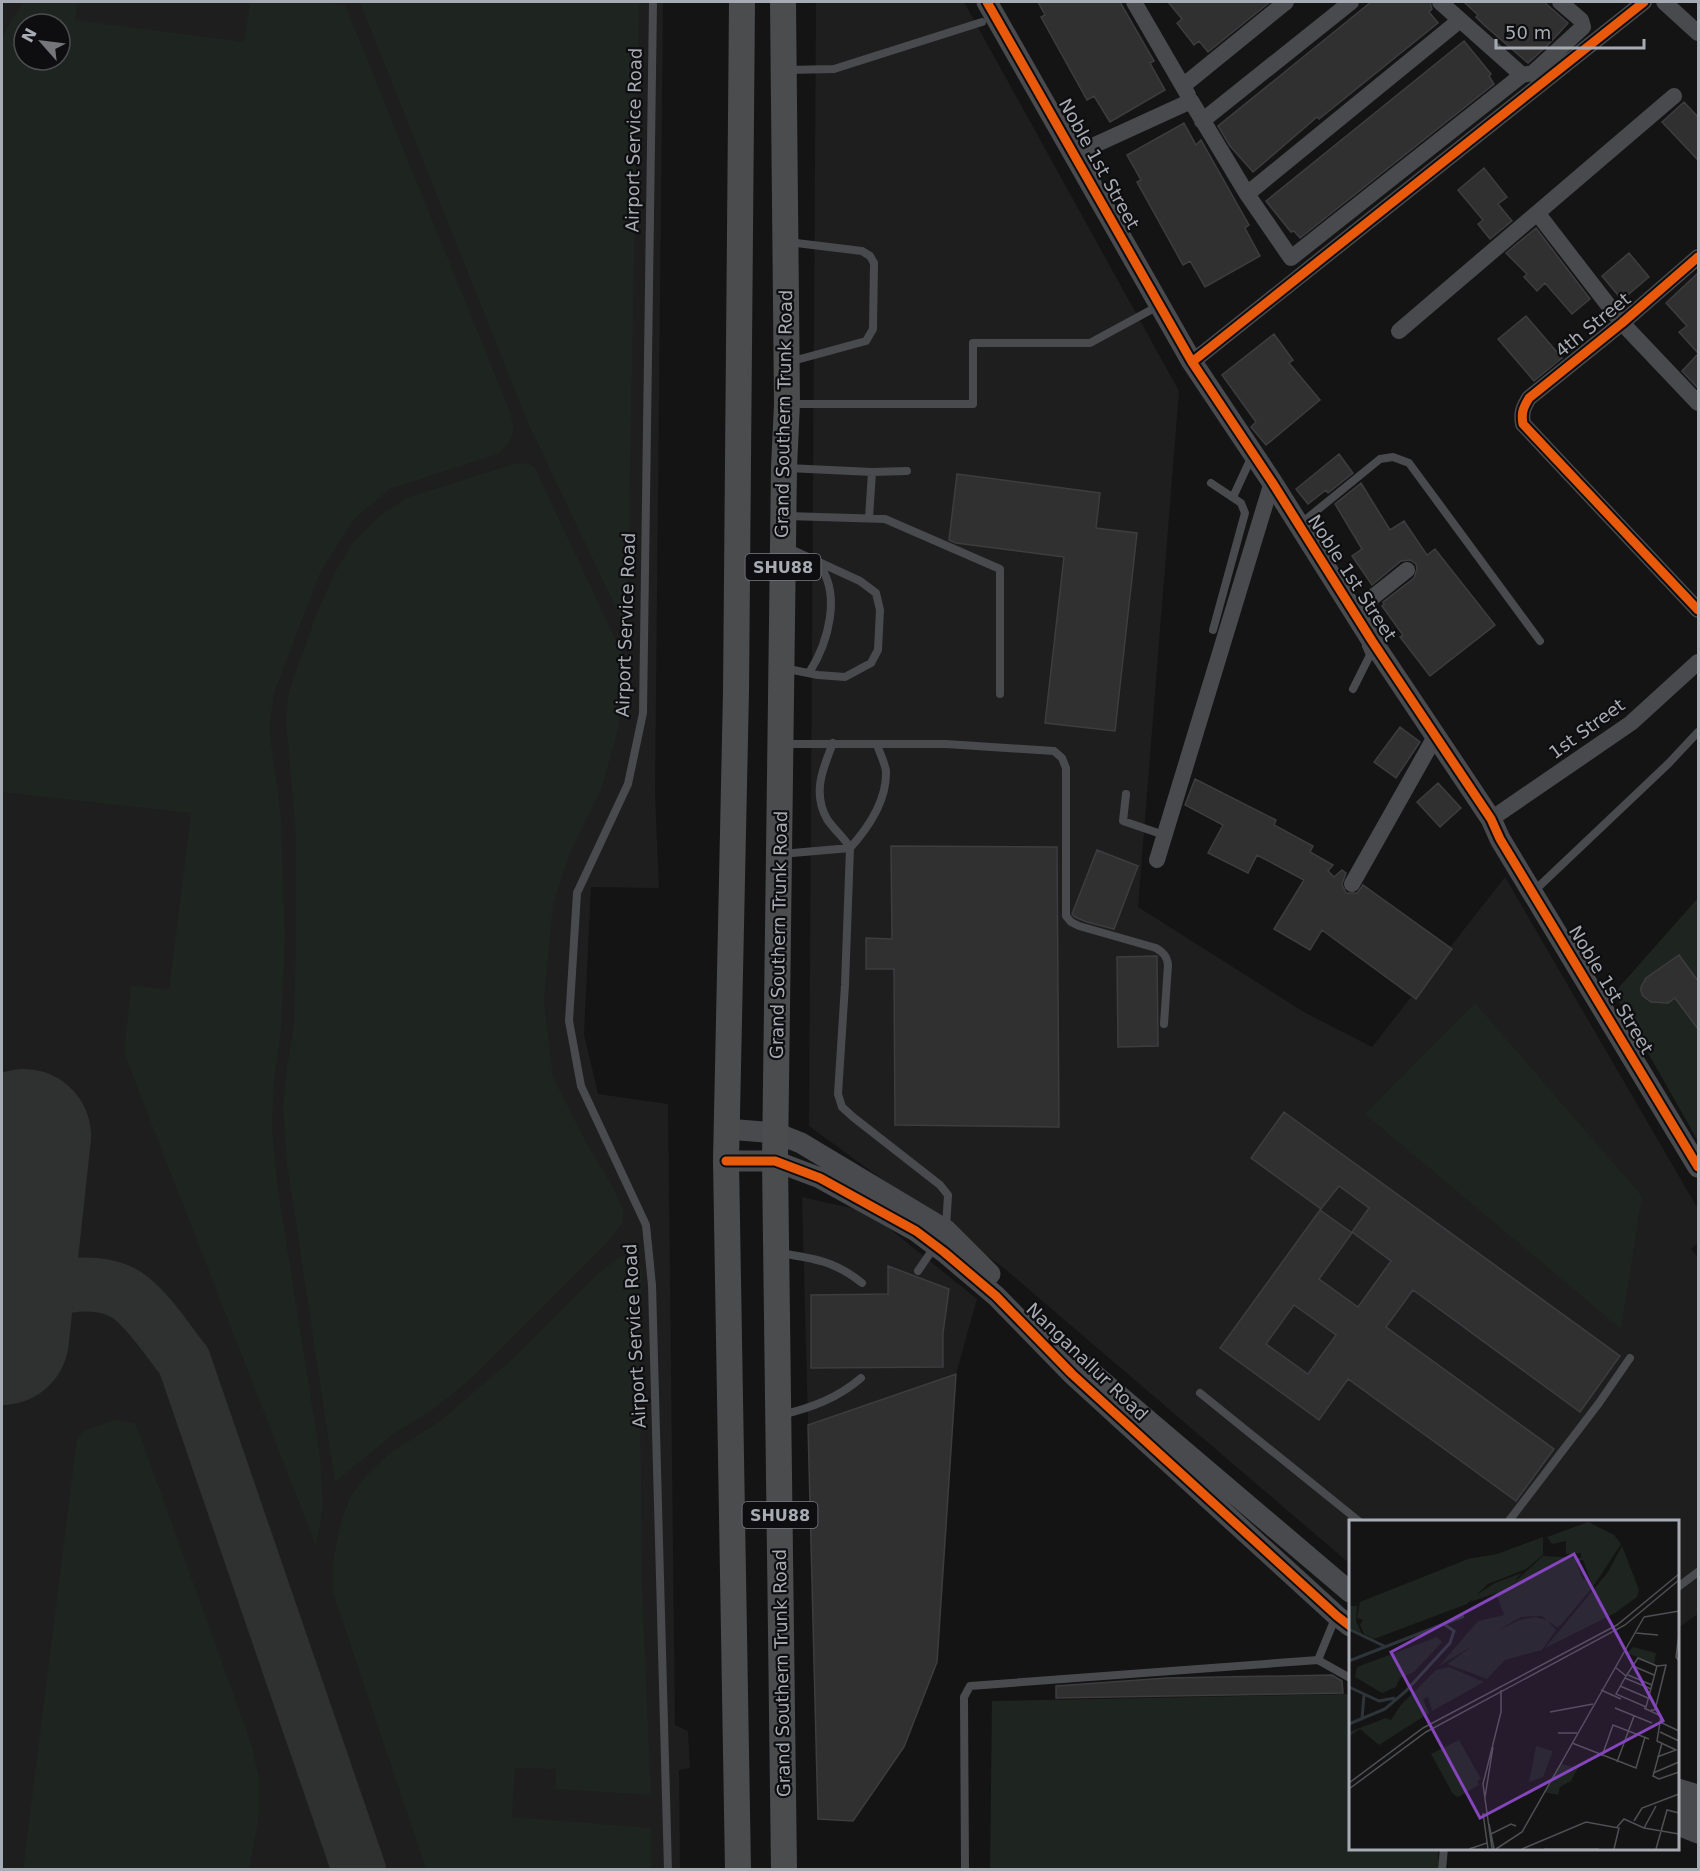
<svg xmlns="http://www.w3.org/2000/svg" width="1700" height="1871" viewBox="0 0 1700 1871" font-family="'DejaVu Sans',sans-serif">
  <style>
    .built { fill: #1e1e1f; fill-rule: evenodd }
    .green { fill: #1e241f; fill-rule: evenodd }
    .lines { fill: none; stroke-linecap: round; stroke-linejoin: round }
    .taxiway { stroke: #2f3030; stroke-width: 54 }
    .runway { stroke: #2f3030; stroke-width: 134 }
    .building { fill: #303031; stroke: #3d3d40; stroke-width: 1.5; fill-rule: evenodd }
    .service { stroke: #494a4d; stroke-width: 8 }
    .minor { stroke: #494a4d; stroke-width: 16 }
    .tertiary { stroke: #494a4d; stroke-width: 21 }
    .primary { stroke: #4b4c4e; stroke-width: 26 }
    .cycleway-casing { stroke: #0e0e10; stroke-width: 13 }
    .cycleway { stroke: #e8590c; stroke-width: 9 }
    .labels { text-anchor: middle; stroke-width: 4.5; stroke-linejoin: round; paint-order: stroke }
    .shield { fill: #0e0e10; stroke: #797c82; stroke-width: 1.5 }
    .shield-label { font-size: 16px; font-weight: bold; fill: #a7abb3 }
    .street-label { font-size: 18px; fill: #a7abb3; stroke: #0e0e10 }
    .inset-river { fill: none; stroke: #2d353a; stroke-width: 3 }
    .inset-road { fill: none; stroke: #4f5054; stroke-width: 1.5 }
    .view { fill: #8445bd; fill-opacity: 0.15; stroke: #8445bd; stroke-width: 3 }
    .inset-edge { fill: none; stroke: #a7abb3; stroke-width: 3 }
  </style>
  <rect width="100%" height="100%" fill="#141414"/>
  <!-- built -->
  <path class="built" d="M2,2H663L655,794L659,888L591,887L584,1034L598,1094L668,1104L675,1725L688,1731L690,1768L679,1770L680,1869L2,1870ZM24,24H60V60H24Z
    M816,2H964L1179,391L1138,907L1304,1012L1372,1047L1505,877L1698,1209V1242L1691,1249L1698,1258V1614L1678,1628V1522H1350V1564L1005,1269L809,1126Z
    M802,1197L869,1212L977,1299L956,1374L808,1425Z"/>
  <!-- green -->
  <path class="green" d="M27,2H77L75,20L244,42L250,2H316L345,5L510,412C516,434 514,439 498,454L390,489L354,519L320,573L274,693L269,728L281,816L285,942L281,1033L274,1080L272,1127L277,1183L320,1456L323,1507L316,1546L124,1053L131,985L169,990L191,813L2,792V38L21,5ZM24,24H60V60H24Z
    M360,2H639L627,631L528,423Z
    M527,463L535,468L624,658L618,730L601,790L569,855L553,904L544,1001L553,1077L585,1140L616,1193L624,1212L622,1224L608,1241L467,1382L431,1411L395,1433L335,1482L287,1164L283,1107L287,1067L294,1026L296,929V837L286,720L289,691L317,613L334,574L354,541L381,515L406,498L514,464Z
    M1698,898V1141L1614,993Z
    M1475,1003L1642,1196L1621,1329L1365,1114Z
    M621,1256L635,1258L642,1270L640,1367L642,1586L651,1795L555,1789L556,1769L515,1768L512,1817L651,1828V1869H426L333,1593V1560L341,1522L351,1495L368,1474L390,1453L439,1422L516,1356L600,1272Z
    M116,1420L136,1424L250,1740L259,1776V1816L249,1869H23L77,1438L86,1430Z
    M1350,1694V1848L1438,1849L1439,1870H990L992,1701Z"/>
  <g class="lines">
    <!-- taxiway -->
    <path class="taxiway" d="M2,1333C5,1327 8,1318 12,1313C35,1284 102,1274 131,1298C152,1315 167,1340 184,1361L359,1870"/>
    <!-- runway -->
    <path class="runway" d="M2,1338L24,1136"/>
  </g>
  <!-- building -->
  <path class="building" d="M1038,2H1120L1154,61L1150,63L1165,90L1110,122L1094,96L1087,100L1041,17L1045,15Z
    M1168,2H1270L1208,52L1199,41L1194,45L1177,23L1182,19Z
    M1371,2H1430L1432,9L1429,12L1438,23L1319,119L1317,117L1253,172L1230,146L1218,126Z
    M1464,2H1544L1568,23L1548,45L1528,63L1484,25L1476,17L1478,15Z
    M1464,41L1491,74L1489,76L1494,84L1300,238L1294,231L1291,232L1266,201Z
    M1684,102L1698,117V160L1662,122Z
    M1184,123L1196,145L1201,140L1249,225L1245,228L1260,256L1205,287L1190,261L1183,265L1137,182L1141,180L1127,155Z
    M1484,168L1507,197L1498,204L1512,221L1490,239L1478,224L1483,220L1458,190Z
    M1536,228L1590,299L1572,314L1545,283L1537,291L1524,277L1527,274L1506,253Z
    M1629,253L1649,277L1622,300L1602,276Z
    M1698,273V353L1679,332L1687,326L1666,303Z
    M1526,316L1562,358L1534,381L1498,339Z
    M1274,334L1293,360L1289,363L1320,400L1266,445L1251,427L1256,422L1222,375Z
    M1698,354V388L1682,371Z
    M1339,454L1353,473L1328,493L1326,490L1308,504L1296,489Z
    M957,474L1100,493L1096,528L1137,533L1115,731L1045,723L1064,557L956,543L949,540Z
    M1361,483L1390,530L1404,521L1427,555L1435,549L1495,625L1430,676L1400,637L1403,635L1382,606L1384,604L1383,602L1414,578L1417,569L1416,564L1410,560L1401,561L1372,585L1352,556L1362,549L1335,504Z
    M1400,727L1420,742L1396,778L1374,762Z
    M1195,779L1276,820L1274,825L1313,846L1310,852L1333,865L1328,871L1334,877L1342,870L1346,873L1342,884L1346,893H1357L1363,885L1452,949L1416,999L1322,930L1310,950L1274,929L1304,880L1257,855L1248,873L1208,853L1223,825L1185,805Z
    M1438,783L1461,808L1440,827L1417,802Z
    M891,846L1057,847L1059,1127L895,1125L894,969H866V938L892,939Z
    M1097,850L1138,866L1114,929L1087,922L1075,917L1072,914Z
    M1679,955L1698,981V1029L1675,998L1668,1003L1651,1002L1643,996L1641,991V987L1646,978Z
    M1157,956L1158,1046L1118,1047L1117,957Z
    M1284,1112L1620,1356L1580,1412L1413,1290L1386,1327L1554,1449L1516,1501L1348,1379L1319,1420L1220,1348L1320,1210L1352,1233L1319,1279L1358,1307L1391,1261L1352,1232L1369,1208L1339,1186L1321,1209L1251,1158ZM1294,1305L1336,1335L1308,1374L1266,1344Z
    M888,1266L949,1289L943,1333V1367L811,1368V1295L888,1294Z
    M956,1374L937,1662L904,1747L853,1821L818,1819L808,1425Z
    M1332,1675L1342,1681L1343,1693L1056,1698V1686L1167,1678Z"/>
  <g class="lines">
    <!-- service -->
    <path class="service" d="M653,2L643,713L628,784L577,893L569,1021L581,1086L646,1225L652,1285L668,1870
      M787,70L834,69L982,22
      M788,242L862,251L870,256L874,263L873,329L866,341L789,362
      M790,404H973V343H1090L1160,305
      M787,468L872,472L869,518
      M872,472L907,471
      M1211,483L1241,503L1245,513L1213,630
      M1233,497L1252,456
      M787,516L885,519L1000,569V694
      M1299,525L1380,459L1393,457L1409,463L1540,641
      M783,668L818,675L845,677L871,663L878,650L880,610L876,593L860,581L786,547
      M809,673C828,643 843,593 817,562
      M1353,689L1370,655L1366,646
      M833,743C823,768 812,793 827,819C834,830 844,837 850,848L845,985L838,1094L842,1107L853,1117L940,1185L948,1195L946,1228
      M782,744H946L1054,751L1062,758L1066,768V916L1071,922L1079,926L1156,948C1163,952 1167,956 1168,965L1164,1024
      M1126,794L1123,821L1164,835
      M781,854L850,848C869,827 887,801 886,771C885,763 879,752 877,744
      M1533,892L1669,763L1698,732
      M779,1253C813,1258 835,1261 862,1283
      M918,1271L935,1246
      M1200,1393L1360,1522
      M781,1415C811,1408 838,1398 861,1378
      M1508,1522L1599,1403L1630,1358
      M1678,1587L1698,1572
      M1336,1616L1318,1660L1350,1678
      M965,1870L964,1697L970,1686L1318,1660
      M1442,1870L1444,1848"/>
    <!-- minor -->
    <path class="minor" d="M1134,2L1188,95
      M1664,2L1698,33
      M1522,75L1533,73L1583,27L1581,20L1560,2
      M1184,85L1286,2
      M1202,121L1351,2
      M1075,154L1191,101L1247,194L1291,258L1522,75L1440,2
      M1247,194L1460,20
      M1538,214L1622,323L1698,403
      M1698,257L1622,323L1529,398C1523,408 1521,413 1523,424L1698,610
      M1399,331L1674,96
      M1192,362L1644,2
      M1354,612L1407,570
      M1491,819L1631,723L1698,662
      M1157,860L1272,482
      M1352,884L1436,735"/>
    <!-- tertiary -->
    <path class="tertiary" d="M987,2L1192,362L1272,482L1372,641L1491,819L1500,839L1698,1167
      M727,1129L776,1133L801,1143L946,1230L990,1274
      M726,1161H775L820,1178L916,1231L944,1252L996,1296L1072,1374L1337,1616L1350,1626
      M1083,1365L1350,1592
      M1678,1789L1698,1795
      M1678,1806L1698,1813
      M1678,1825L1698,1833"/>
    <!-- primary -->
    <path class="primary" d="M783,2L787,404L784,467L775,1161L784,1870
      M738,1870L726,1161L736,691L742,2"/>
    <!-- cycleway casing -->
    <g class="cycleway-casing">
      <path id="cycleway" d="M987,2L1192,362L1272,482L1372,641L1491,819L1500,839L1698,1167
        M1698,257L1622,323L1529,398C1523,408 1521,413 1523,424L1698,610
        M1192,362L1644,2
        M726,1161H775L820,1178L916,1231L944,1252L996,1296L1072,1374L1337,1616L1350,1626"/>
    </g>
    <!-- cycleway -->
    <use href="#cycleway" class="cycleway"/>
  </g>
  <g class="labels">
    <!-- shield labels -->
    <g class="shield">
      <rect x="745.5" y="554" width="75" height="26" rx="4.5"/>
      <rect x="742.5" y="1502" width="75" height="26" rx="4.5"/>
    </g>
    <g class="shield-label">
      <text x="783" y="573">SHU88</text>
      <text x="780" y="1521">SHU88</text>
    </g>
    <!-- street labels -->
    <g class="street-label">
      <text transform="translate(634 140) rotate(-89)" y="6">Airport Service Road</text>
      <text transform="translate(1099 164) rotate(61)" y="6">Noble 1st Street</text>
      <text transform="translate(1593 325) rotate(-39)" y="6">4th Street</text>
      <text transform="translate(784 414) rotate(-89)" y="6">Grand Southern Trunk Road</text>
      <text transform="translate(1352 578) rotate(57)" y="6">Noble 1st Street</text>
      <text transform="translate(626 625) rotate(-88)" y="6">Airport Service Road</text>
      <text transform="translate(1587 729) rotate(-36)" y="6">1st Street</text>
      <text transform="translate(779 935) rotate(-89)" y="6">Grand Southern Trunk Road</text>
      <text transform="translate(1611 990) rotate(59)" y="6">Noble 1st Street</text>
      <text transform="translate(635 1336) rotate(-93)" y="6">Airport Service Road</text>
      <text transform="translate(1087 1362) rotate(44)" y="6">Nanganallur Road</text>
      <text transform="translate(782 1673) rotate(-91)" y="6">Grand Southern Trunk Road</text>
    </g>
  </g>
  <!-- overview -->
  <g transform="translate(1349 1520)">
    <rect width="330" height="330" fill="#141414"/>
    <path d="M239,2L265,15L272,24L244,67L234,40L227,42L234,60L239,58L243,68L211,106L207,107L193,96L172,97L90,146L129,101L155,95L147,73L121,82L126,76L146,63L173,53L166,60L169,59L194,36L232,38V33L217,34V21L203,24L198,17ZM194,17V35L177,49L139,64L118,84L25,119L15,114L11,105L14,100L8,98L11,82L119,39L148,34ZM273,26L290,70L288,77L266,93L196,128L259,52ZM0,86H8L7,101L13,114L0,107ZM186,97L198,100L207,110L193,130L156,140L138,159L98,144L132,120L170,100ZM88,117L93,122L65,152L51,158L47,167L33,173L6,157L8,147ZM284,127L307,133L305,144L278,133ZM100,147L135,162L83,191L79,177L74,179L80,193L30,225L11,209L0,217V212L37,198L42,200L51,186L87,150ZM110,220L132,259L128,261L130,265L109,277L104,274L82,234ZM187,226L204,231L194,257L180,262ZM212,244L229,248L222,261L211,267L209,275L195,272Z" fill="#1e241f"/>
    <path class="inset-river" d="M0,109L37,127M0,141L115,96M0,167L30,181L46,178M13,199L15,175M0,204L36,189L57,171L101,123L105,111L95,104"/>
    <path class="inset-road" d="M295,97L330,91M287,113L309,115M330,114L327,137L330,141M284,146L305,155M266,147L277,156L267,174L297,187L308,146L289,138L277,156M279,155L303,165M276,158L302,169M271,166L299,178M252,170L272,179M266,188L303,203M295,188L312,196L308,221L327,230L308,237M302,190H306L317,145L308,146M201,192L244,184M311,202L330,211M311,212L330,221M209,213H228M223,223L287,248L296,217M313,223L304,256L310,259L330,252M253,236L264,205L300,219M268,242L285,196M304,253L330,242M0,263L74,208L268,105L330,54M0,269L77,212L276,105L330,60M136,277L144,227M134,293L139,329M285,301L293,288L330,274M140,304L145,329M268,307L275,299L295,308L330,314M295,308L307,286M142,314L162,304L167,306M120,329L138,323M143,329L134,264L152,192V170M147,329L173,312L295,97M173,329L237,302L270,308L265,329M195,329H250M307,329L318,290L330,293"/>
    <path class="view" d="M225,34L314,201L131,298L42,132Z"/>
    <rect width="330" height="330" class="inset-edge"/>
  </g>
  <!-- border -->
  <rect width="1700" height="1871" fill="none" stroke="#a7abb3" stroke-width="6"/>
  <!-- north arrow -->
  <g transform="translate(42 42) rotate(298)"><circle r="28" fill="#0e0e10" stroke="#4b4d51" stroke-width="1.5"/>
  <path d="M0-4.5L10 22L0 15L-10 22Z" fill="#74767b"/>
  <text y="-9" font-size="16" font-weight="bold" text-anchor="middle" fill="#a7abb3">N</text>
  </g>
  <!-- scale -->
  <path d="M1496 39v9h148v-9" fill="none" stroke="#a7abb3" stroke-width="3"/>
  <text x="1505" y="39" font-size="18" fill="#a7abb3" stroke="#0e0e10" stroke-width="4.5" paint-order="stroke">50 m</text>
</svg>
